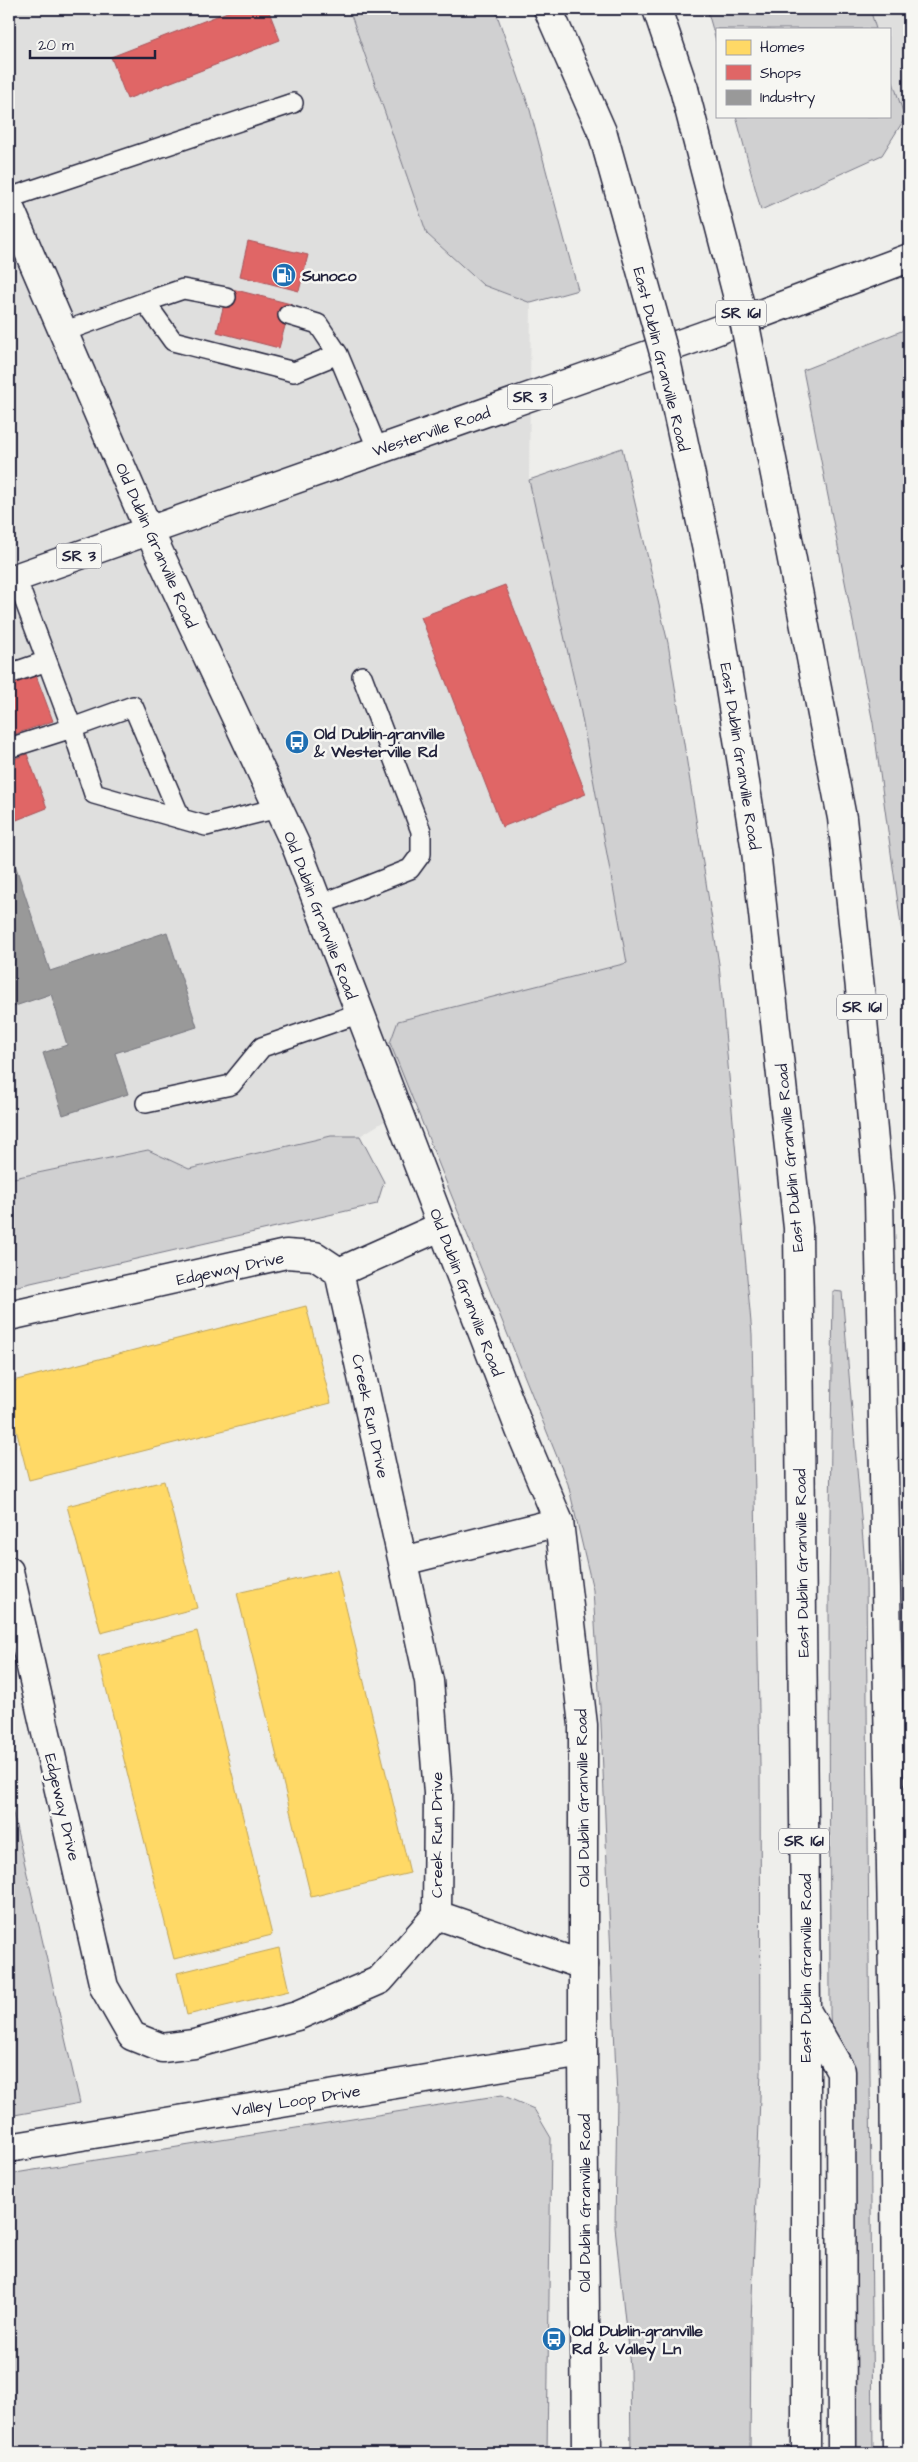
<svg xmlns="http://www.w3.org/2000/svg" width="918" height="2462" viewBox="0 0 918 2462" font-family="'Architects Daughter',sans-serif">
  <style>
    .built { fill: #dfdfde }
    .green { fill: #d0d0d1; stroke: #797986 }
    .homes { fill: #ffd966; stroke: #bda259 }
    .shops { fill: #e06666; stroke: #a75259 }
    .industry { fill: #999; stroke: #75757d }
    .lines { fill: none; stroke-linecap: round; stroke-linejoin: round }
    .lane-casing { stroke: #22223b; stroke-width: 22 }
    .street-casing { stroke: #22223b; stroke-width: 31 }
    .primary-casing { stroke: #22223b; stroke-width: 31 }
    .lane { stroke: #f6f6f2; stroke-width: 19 }
    .street { stroke: #f6f6f2; stroke-width: 28 }
    .primary { stroke: #f6f6f2; stroke-width: 28 }
    .primary-bridge-casing { stroke: #22223b; stroke-width: 31; stroke-linecap: butt }
    .primary-bridge { stroke: #f6f6f2; stroke-width: 28 }
    .labels { text-anchor: middle; stroke-width: 5; stroke-linejoin: round; paint-order: stroke }
    .shield { fill: #f6f6f2; stroke: #626272; stroke-width: 1 }
    .shield-label { font-size: 15px; font-weight: bold; fill: #22223b }
    .poi-label { font-size: 16px; font-weight: bold; fill: #22223b; stroke: #f6f6f2; text-anchor: start }
    .street-label { font-size: 16px; fill: #22223b; stroke: #f6f6f2 }
  </style>
  <rect width="100%" height="100%" fill="#eeeeeb"/>
  <filter id="ink" filterUnits="userSpaceOnUse"><feTurbulence type="fractalNoise" baseFrequency=".02" numOctaves="2"/><feDisplacementMap in="SourceGraphic" scale="10" xChannelSelector="R" yChannelSelector="G"/><feConvolveMatrix kernelMatrix="1 2 1 2 8 2 1 2 1" color-interpolation-filters="sRGB"/></filter>
  <g filter="url(#ink)">
    <!-- built -->
    <path class="built" d="M9,9H349L427,234L483,285L531,303L529,480L579,702L627,963L398,1021L390,1043L416,1102L360,1136H331L189,1169L148,1150L9,1179Z
      M870,9H909V129L889,70V29H876Z"/>
    <!-- green -->
    <path class="green" d="M349,9H495L530,110L578,290L531,303L483,285L427,234Z
      M707,9H870L876,29H717V44Z
      M889,70L905,118L882,155L761,210L736,116H889Z
      M909,328V1048L906,961L873,723L803,370Z
      M622,448L668,643L719,964L752,1334L760,1765L761,2073L751,2322L750,2453H631L630,2367L615,2227L617,2097L601,1724L593,1590L568,1484L390,1043L398,1021L627,963L579,702L529,480Z
      M331,1136H360L384,1182L377,1204L9,1288V1179L148,1150L189,1169Z
      M833,1291L842,1292L866,1576L873,2453H855V2401L830,2014L829,1594Z
      M9,1796L80,2103L9,2116Z
      M502,2095L534,2109L551,2138L547,2453H9V2174Z"/>
    <!-- homes -->
    <path class="homes" d="M306,1306L331,1403L29,1480L9,1402V1382Z
      M164,1481L197,1608L101,1633L67,1506Z
      M337,1570L410,1873L311,1897L237,1593Z
      M197,1631L272,1935L174,1959L98,1656Z
      M279,1948L289,1991L187,2015L177,1973Z"/>
    <!-- shops -->
    <path class="shops" d="M235,9H268L280,40L127,99L111,57Z
      M248,241L308,255L299,291L240,276Z
      M228,288L291,304L279,348L217,332Z
      M505,585L586,794L502,827L421,617Z
      M34,670L53,721L9,736V680Z
      M27,754L47,808L9,823V761Z"/>
    <!-- industry -->
    <path class="industry" d="M9,846L50,971L167,932L197,1027L115,1053L128,1094L63,1115L43,1053L67,1045L51,994L9,1008Z"/>
    <g class="lines">
      <!-- lane casing -->
      <g class="lane-casing">
        <path id="lane" d="M9,198L293,103
          M145,302L183,289L226,297
          M288,315L318,324L338,354
          M63,332L145,302L173,341L294,372L338,354L378,450
          M16,578L72,728L133,706L181,819
          M9,674L47,661
          M9,748L72,728L94,794L206,826L278,808
          M319,905L410,869L421,854V831L362,676
          M146,1103L231,1085L262,1047L360,1013"/>
      </g>
      <!-- street casing -->
      <g class="street-casing">
        <path id="street" d="M339,1272L442,1226
          M9,1316L286,1254L315,1256L339,1272
          M403,1561L559,1522
          M9,1571L104,1987L132,2036L162,2048L194,2044L297,2016L380,1980L437,1915L438,1793L429,1681L339,1272
          M437,1915L583,1965
          M9,2148L583,2053"/>
      </g>
      <!-- primary casing -->
      <g class="primary-casing">
        <path id="primary" d="M548,9L603,134
          M657,9L684,89
          M9,206L149,531L296,846L520,1430L559,1522L583,1725V2053L586,2453
          M788,539L842,818L861,998L879,1197L894,2035L897,2453
          M710,564L756,851L798,1228L806,2011V2453
          M9,580L702,336L909,258
          M807,2012L841,2071L842,2453"/>
      </g>
      <!-- lane -->
      <use href="#lane" class="lane"/>
      <!-- street -->
      <use href="#street" class="street"/>
      <!-- primary -->
      <use href="#primary" class="primary"/>
      <!-- primary-bridge casing -->
      <g class="primary-bridge-casing">
        <path id="primary-bridge" d="M684,89L745,325L788,539
          M603,134L666,360L710,564"/>
      </g>
      <!-- primary-bridge -->
      <use href="#primary-bridge" class="primary-bridge"/>
    </g>
  </g>
  <!-- icons -->
  <defs>
    <g id="fuel-disc" transform="scale(1.25)"><circle r="9.5" fill="#1f6fb2" stroke="#f6f6f2"/><path d="M-5.5-6h7V0h2V4h1.3V-2.5L3-4.5l.8-.8L6-3V5H2.5V1h-1V6h-7ZM-4.2-4.7v3.2H.2V-4.7Z" fill="#fff"/></g>
    <g id="bus-disc" transform="scale(1.25)"><circle r="9.5" fill="#1f6fb2" stroke="#f6f6f2"/><path d="M-5-6H5V4H4V6H2V4H-2V6H-4V4H-5ZM-3.5-4V0h7V-4ZM-3.5 1.2v1.5H-2V1.2ZM2 1.2v1.5H3.5V1.2Z" fill="#fff"/></g>
  </defs>
  <g fill-rule="evenodd">
    <use href="#fuel-disc" x="284" y="275"/>
    <use href="#bus-disc" x="297" y="742"/>
    <use href="#bus-disc" x="554" y="2339"/>
  </g>
  <g class="labels">
    <!-- shield labels -->
    <g class="shield">
      <rect x="716" y="300.5" width="50" height="25" rx="4"/>
      <rect x="507.5" y="384.5" width="45" height="25" rx="4"/>
      <rect x="56.5" y="543.5" width="45" height="25" rx="4"/>
      <rect x="837" y="994.5" width="50" height="25" rx="4"/>
      <rect x="779" y="1828.5" width="50" height="25" rx="4"/>
    </g>
    <g class="shield-label">
      <text x="741" y="318">SR 161</text>
      <text x="530" y="402">SR 3</text>
      <text x="79" y="561">SR 3</text>
      <text x="862" y="1012">SR 161</text>
      <text x="804" y="1846">SR 161</text>
    </g>
    <!-- poi labels -->
    <g class="poi-label">
      <text x="302" y="281">Sunoco</text>
      <text x="314" y="739">Old Dublin-granville<tspan x="314" dy="18">&amp; Westerville Rd</tspan></text>
      <text x="572" y="2336">Old Dublin-granville<tspan x="572" dy="18">Rd &amp; Valley Ln</tspan></text>
    </g>
    <!-- street labels -->
    <g class="street-label">
      <text transform="translate(662 359) rotate(76)" y="6">East Dublin Granville Road</text>
      <text transform="translate(431 431) rotate(-19)" y="6">Westerville Road</text>
      <text transform="translate(157 545) rotate(66)" y="6">Old Dublin Granville Road</text>
      <text transform="translate(741 756) rotate(81)" y="6">East Dublin Granville Road</text>
      <text transform="translate(321 915) rotate(69)" y="6">Old Dublin Granville Road</text>
      <text transform="translate(789 1158) rotate(-95)" y="6">East Dublin Granville Road</text>
      <text transform="translate(230 1268) rotate(-12)" y="6">Edgeway Drive</text>
      <text transform="translate(467 1292) rotate(69)" y="6">Old Dublin Granville Road</text>
      <text transform="translate(371 1416) rotate(78)" y="6">Creek Run Drive</text>
      <text transform="translate(801 1563) rotate(-91)" y="6">East Dublin Granville Road</text>
      <text transform="translate(582 1798) rotate(-91)" y="6">Old Dublin Granville Road</text>
      <text transform="translate(63 1807) rotate(77)" y="6">Edgeway Drive</text>
      <text transform="translate(436 1835) rotate(-90)" y="6">Creek Run Drive</text>
      <text transform="translate(805 1968) rotate(-90)" y="6">East Dublin Granville Road</text>
      <text transform="translate(296 2100) rotate(-9)" y="6">Valley Loop Drive</text>
      <text transform="translate(584 2203) rotate(-90)" y="6">Old Dublin Granville Road</text>
    </g>
  </g>
  <!-- margin -->
  <rect width="918" height="2462" fill="none" stroke="#f6f6f2" stroke-width="30"/>
  <rect x="15" y="15" width="888" height="2432" fill="none" stroke="#22223b" stroke-width="2" filter="url(#ink)"/>
  <!-- legend -->
  <rect x="716" y="28" width="175" height="90" fill="#f6f6f2" stroke="#a1a1a9"/>
  <rect x="726" y="40" width="25" height="15" fill="#ffd966" stroke="#a1a1a9"/>
  <text x="760" y="52" font-size="15" fill="#22223b">Homes</text>
  <rect x="726" y="65" width="25" height="15" fill="#e06666" stroke="#a1a1a9"/>
  <text x="760" y="78" font-size="15" fill="#22223b">Shops</text>
  <rect x="726" y="90" width="25" height="15" fill="#999999" stroke="#a1a1a9"/>
  <text x="760" y="102" font-size="15" fill="#22223b">Industry</text>
  <!-- scale -->
  <path d="M30 50v8h125v-8" fill="none" stroke="#22223b" stroke-width="2.5"/>
  <text x="38" y="50" font-size="15" fill="#22223b" stroke="#f6f6f2" stroke-width="4" paint-order="stroke">20 m</text>
</svg>
